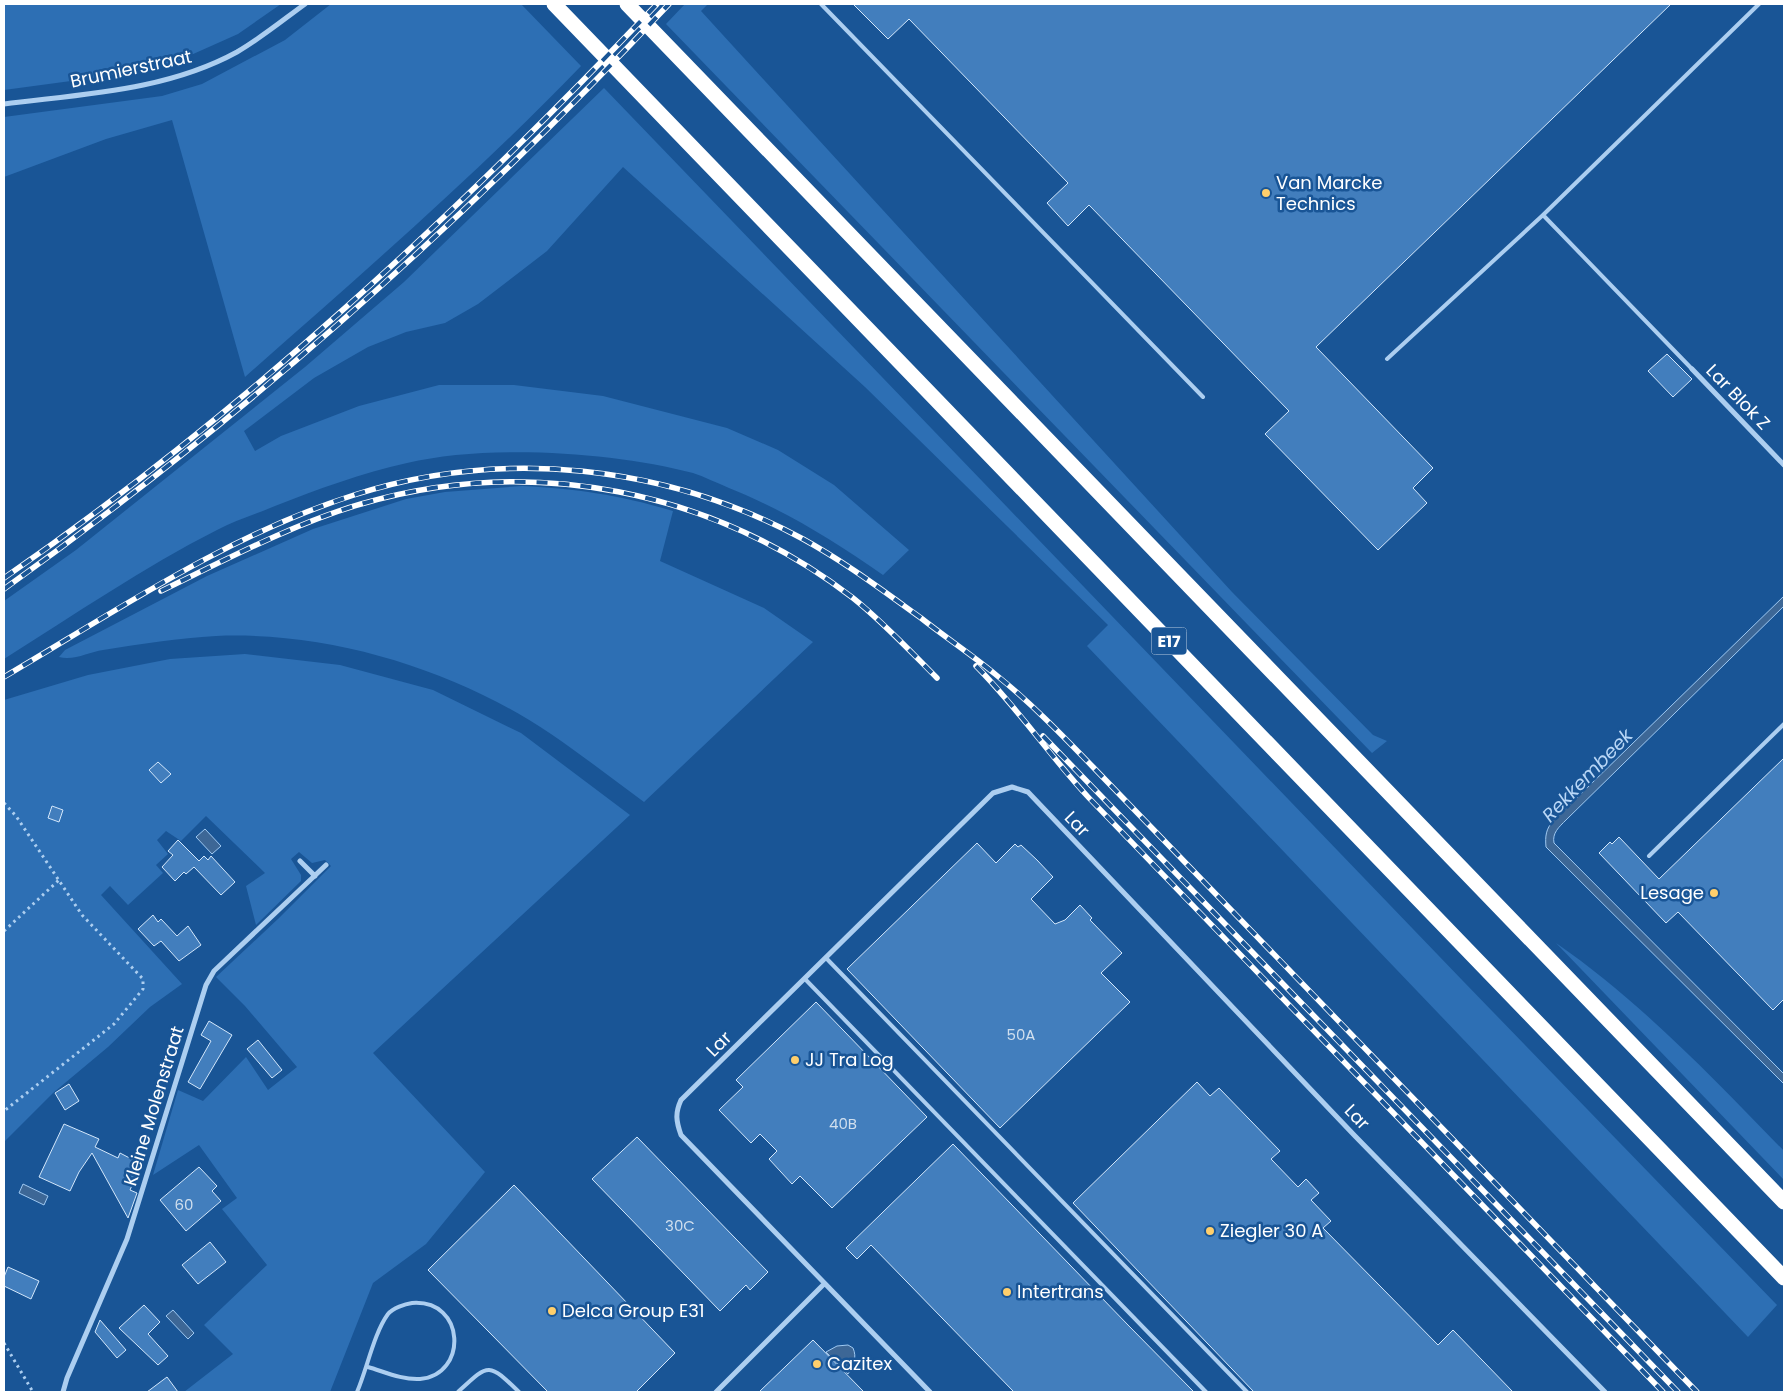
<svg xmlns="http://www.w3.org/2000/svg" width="1788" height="1396" viewBox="0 0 1788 1396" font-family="Poppins,sans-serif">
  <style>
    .green { fill: #2d6fb4 }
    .water { fill: #3d6796; stroke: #9fc9f2 }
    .building { fill: #427ebd; stroke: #d3e7fb }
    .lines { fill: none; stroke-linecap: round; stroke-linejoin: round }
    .path { stroke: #accef0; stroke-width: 3; stroke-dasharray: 2.5 4; stroke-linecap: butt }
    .service { stroke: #accef0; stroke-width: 4 }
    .minor { stroke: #accef0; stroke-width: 5 }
    .motorway { stroke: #fff; stroke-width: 15 }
    .rail-casing { stroke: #fff; stroke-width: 5.5 }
    .rail { stroke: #195596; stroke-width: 4; stroke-dasharray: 11; stroke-linecap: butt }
    .poi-dot { fill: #ffcf6c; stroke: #195596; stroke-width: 2 }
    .labels { text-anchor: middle; stroke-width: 5; stroke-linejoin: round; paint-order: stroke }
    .number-label { font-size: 15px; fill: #d0dfee }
    .shield { fill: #195596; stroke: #bacce0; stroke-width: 1 }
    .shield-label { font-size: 16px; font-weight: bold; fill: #fff }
    .street-label { font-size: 18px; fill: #fff; stroke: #195596 }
    .poi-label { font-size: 18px; fill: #fff; stroke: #195596; text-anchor: start }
    .water-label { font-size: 19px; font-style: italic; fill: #b9d7f7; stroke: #195596 }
  </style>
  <rect width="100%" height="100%" fill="#195596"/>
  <!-- green -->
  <path class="green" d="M4,4H281L238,34L173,63L108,76L4,90Z
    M331,4H521L581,66C475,176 359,276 245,377L172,120L106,139L4,177V117L162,96L202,84L285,40Z
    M685,4H708L701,11L1232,592L1373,735L1387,741L1372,753L666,24Z
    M604,88L1463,981L1777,1305L1748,1337L1087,646L1108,625L865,387L623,167L547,251L478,304L445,323L406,332L368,347L314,378L244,431L255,451L281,436L359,406L439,385H514L603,396L727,428L778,450L834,485L909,550L883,575C831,539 788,512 729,488C717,483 705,477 693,473C612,452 489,444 407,463C362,473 318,489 275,506C256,514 236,520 217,530C144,567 74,615 4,659V601L76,550L305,367L404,282Z
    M522,486C579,489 619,495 673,511L660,561L764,608L813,642L644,802C596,767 550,729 497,702C412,658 312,632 216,636C179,638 141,644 103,650C89,652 74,661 59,657L65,650L207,576L313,529L406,499L445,492Z
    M245,654L340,665L433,690L521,733L630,815L373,1053L485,1172L426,1244L373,1283L330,1392H184L233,1354L204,1325L267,1265L222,1209L237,1198L199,1145L153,1175L178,1090L203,1101L246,1057L268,1090L297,1067L245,1006L216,977L279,918L331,866L325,860L312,863L299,852L291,859L301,875V881L256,925L246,886L265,873L206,816L181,841L166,831L157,840L168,854L156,865L163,873L128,905L110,886L101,895L182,984L150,1007L108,1047L53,1093L4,1142V700L88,675L170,659Z
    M1556,943C1641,1002 1712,1077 1784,1151V1180Z"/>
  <!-- water -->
  <path class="water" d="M1784,596V606L1566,820C1559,827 1552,833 1554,843L1784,1074V1084L1546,847C1545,836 1546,829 1553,821Z
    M205,829L221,846L212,854L196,837Z
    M23,1184L48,1196L44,1205L19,1193Z
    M173,1310L194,1333L188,1339L166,1316Z
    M848,1345L853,1348C857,1357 854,1366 848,1374L826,1352L837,1346Z"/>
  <!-- building -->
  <path class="building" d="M853,4H1671L1316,347L1433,468L1413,488L1427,503L1378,550L1265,434L1289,411L1089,205L1068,226L1047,203L1068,183L909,19L888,39Z
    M1667,354L1692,379L1673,397L1648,371Z
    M1784,758V999L1773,1010L1678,912L1666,923L1599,853L1610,842L1612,844L1619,837L1659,879Z
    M158,762L171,774L161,783L149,770Z
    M52,806L63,810L59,822L48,818Z
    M178,840L199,861L204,856L208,860L211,856L235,882L221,895L194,867L186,874L184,872L175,881L162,867L173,855L168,851Z
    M977,843L996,863L1015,844L1018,847L1021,845L1037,860L1053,877L1031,899L1055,924L1065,920L1080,905L1092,918L1090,920L1122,953L1101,973L1130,1002L1000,1128L847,969Z
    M153,915L158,922L161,919L177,936L188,926L201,945L179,961L161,941L154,946L138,929Z
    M816,1002L927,1117L832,1208L800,1176L792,1184L769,1159L777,1151L760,1134L751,1143L719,1110L743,1087L736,1080Z
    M209,1021L232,1035L200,1089L188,1082L211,1041L201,1035Z
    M258,1040L282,1070L272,1078L247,1049Z
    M1197,1082L1210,1096L1219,1088L1280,1151L1271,1159L1298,1187L1306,1179L1319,1193L1311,1200L1331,1221L1323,1228L1438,1345L1453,1330L1513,1392H1254L1073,1203Z
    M69,1084L79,1101L65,1110L55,1093Z
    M64,1124L99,1139L95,1147L118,1158L120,1153L141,1164L130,1190L137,1193L128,1218L92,1153L79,1172L70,1191L39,1177Z
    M637,1137L768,1272L750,1290L746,1285L720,1311L592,1179Z
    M953,1144L1128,1325L1194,1392H1014L871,1245L857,1259L846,1248Z
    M199,1167L217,1186L212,1191L221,1201L186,1231L160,1200Z
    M514,1185L675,1353L636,1392H548L428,1270Z
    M210,1242L226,1262L198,1284L182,1265Z
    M8,1267L39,1281L31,1299L4,1286V1277Z
    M144,1305L160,1322L148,1334L168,1356L158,1365L119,1328Z
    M100,1320L126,1350L117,1358L95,1332Z
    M813,1340L864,1392H759Z
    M167,1377L178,1392H147Z"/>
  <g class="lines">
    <!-- path -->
    <path class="path" d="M4,803L16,816L82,915L143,979V989L114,1024L4,1111
      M4,931L59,880
      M4,1343L33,1392"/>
    <!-- service -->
    <path class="service" d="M821,4L1203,397
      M1543,215L1759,4
      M1387,359L1543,215L1692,369
      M1649,856L1784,724
      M827,959L1247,1392
      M805,979L1206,1392
      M357,1392C367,1369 374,1333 388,1314C393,1308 405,1304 412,1303C466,1299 468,1375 420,1379C402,1380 385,1372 368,1367
      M458,1392C489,1363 488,1362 519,1392"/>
    <!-- minor -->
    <path class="minor" d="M4,104C82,94 166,91 237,52C261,38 283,20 305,4
      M1692,369L1784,465
      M300,861L315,876
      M63,1392L67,1378L127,1239L206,985L214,971L326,865
      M716,1392L824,1284
      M930,1392L681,1135C676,1121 675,1113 681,1100L993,793L1012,787L1028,792L1355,1136L1605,1392"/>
    <!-- motorway -->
    <path class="motorway" d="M554,4L1784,1278
      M627,4L1784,1202"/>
    <!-- rail casing -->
    <g class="rail-casing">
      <path id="rail" d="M4,578C242,414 458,213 657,4
        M4,589C245,417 467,219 669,4
        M161,591C223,561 295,523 361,504C532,454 712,490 853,598C883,622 910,651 937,678
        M976,666C1017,707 1049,755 1089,798L1663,1392
        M4,677C116,611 228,535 354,495C503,447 666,465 803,539C845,562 882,590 921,618C945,637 971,654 995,674C1030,702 1062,735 1093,767L1697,1392
        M1043,736L1678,1392"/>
    </g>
    <!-- rail -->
    <use href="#rail" class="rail"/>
  </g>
  <!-- markers -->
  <g class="poi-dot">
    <circle cx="1266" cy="193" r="5"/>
    <circle cx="1714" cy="893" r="5"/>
    <circle cx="795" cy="1060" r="5"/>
    <circle cx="1210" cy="1231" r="5"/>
    <circle cx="1007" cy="1292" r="5"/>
    <circle cx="552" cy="1311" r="5"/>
    <circle cx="817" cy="1364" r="5"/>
  </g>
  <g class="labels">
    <!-- number labels -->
    <g class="number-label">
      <text x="1021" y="1040">50A</text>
      <text x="843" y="1129">40B</text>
      <text x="184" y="1210">60</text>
      <text x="680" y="1231">30C</text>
    </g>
    <!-- shield labels -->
    <rect class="shield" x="1151.5" y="627.5" width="35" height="27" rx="4"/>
    <g class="shield-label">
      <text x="1169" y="647">E17</text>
    </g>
    <!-- street labels -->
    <g class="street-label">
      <text transform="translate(131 69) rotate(-12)" y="6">Brumierstraat</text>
      <text transform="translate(1738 397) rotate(46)" y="6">Lar Blok Z</text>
      <text transform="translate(1077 824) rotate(46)" y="6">Lar</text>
      <text transform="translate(719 1044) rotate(-45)" y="6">Lar</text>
      <text transform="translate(154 1106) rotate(-73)" y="6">Kleine Molenstraat</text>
      <text transform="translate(1357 1117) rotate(46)" y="6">Lar</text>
    </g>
    <!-- poi labels -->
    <g class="poi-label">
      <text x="1276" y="189">Van Marcke<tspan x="1276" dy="21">Technics</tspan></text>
      <text x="1704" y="899" text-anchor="end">Lesage</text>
      <text x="805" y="1066">JJ Tra Log</text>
      <text x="1220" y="1237">Ziegler 30 A</text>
      <text x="1017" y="1298">Intertrans</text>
      <text x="562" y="1317">Delca Group E31</text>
      <text x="827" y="1370">Cazitex</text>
    </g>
    <!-- water labels -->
    <g class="water-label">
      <text transform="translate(1587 775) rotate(-46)" y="7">Rekkembeek</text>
    </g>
  </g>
  <!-- border -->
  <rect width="1788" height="1396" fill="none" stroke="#ffffff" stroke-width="10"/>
</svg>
